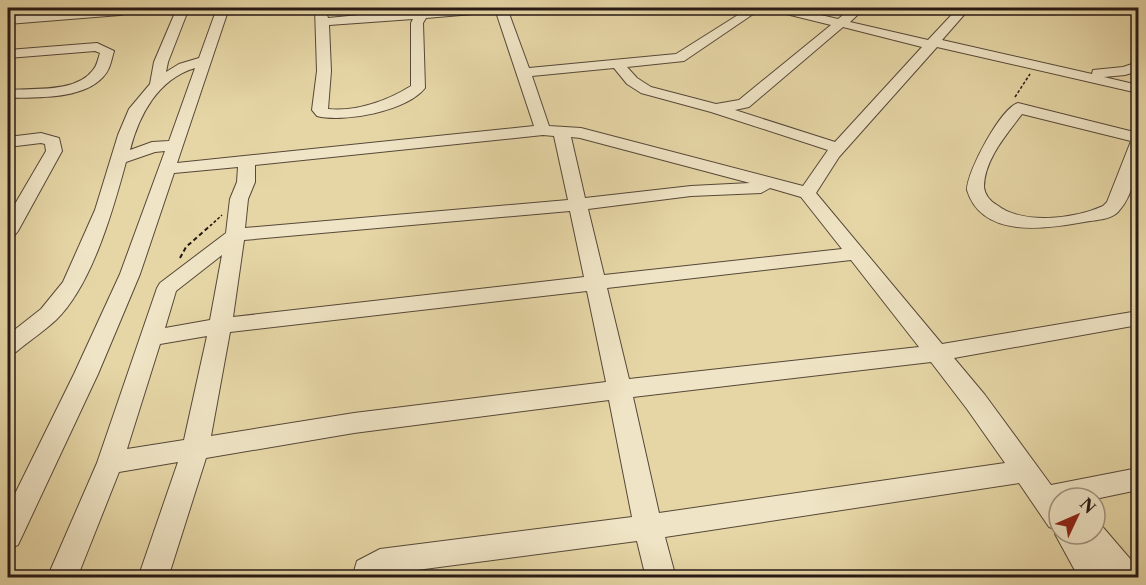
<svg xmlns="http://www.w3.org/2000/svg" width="1146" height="585" viewBox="0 0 1146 585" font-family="'Libre Caslon Text',serif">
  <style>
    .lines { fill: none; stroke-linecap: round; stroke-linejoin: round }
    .minor-casing { stroke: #564838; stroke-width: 2 }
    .path-far1 { stroke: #261914; stroke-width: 1.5; stroke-dasharray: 3 2; stroke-linecap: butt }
    .path { stroke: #261914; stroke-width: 2; stroke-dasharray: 4.5 3; stroke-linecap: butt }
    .minor { fill: #efe4c5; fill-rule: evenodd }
  </style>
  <rect width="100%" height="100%" fill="#e6d6a6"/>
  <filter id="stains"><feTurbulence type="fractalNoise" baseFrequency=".00333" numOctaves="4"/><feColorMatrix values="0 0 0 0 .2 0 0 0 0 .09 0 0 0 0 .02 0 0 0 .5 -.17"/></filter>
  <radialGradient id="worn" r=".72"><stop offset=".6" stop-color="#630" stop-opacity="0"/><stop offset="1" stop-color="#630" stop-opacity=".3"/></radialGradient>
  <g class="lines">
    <!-- minor casing -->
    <g class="minor-casing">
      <path id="minor" d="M118,8H140L138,11L120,15L8,24V16Z
        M177,8H189L168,62L166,72L179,64L199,58L217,8H229L177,163L534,126L496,12L426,18L423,23L425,88C407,111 344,123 317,116L312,110L317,71L315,8H325L328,18L422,9L507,8L529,68L676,54L749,8H762L684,61L627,67L637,78L651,87L716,104L739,100L831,25L774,11L772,8H791L838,19L852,8H865L850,22L928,40L958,8H970L942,40L1092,74L1093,70L1123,67L1138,62V71L1125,75L1104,77L1138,85V93L937,47L839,157L816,193L942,344L1138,311V325L954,358L985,395L1051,485L1138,468V490L1095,499L1059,498V534H1095V523L1101,525L1138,568V578H1079L1055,534L1057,530L1049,527L1019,483L665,537L676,578H646L637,541L394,573L383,578H352L357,561L380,549L632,517L609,400L354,433L206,458L168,578H138L178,462L119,472L77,578H47L97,463L157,288L160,283L226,233L230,199L237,182L238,167L174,173L140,274L98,374L18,545L8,549V508L74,374L120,274L165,151L155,152L126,162C113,210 92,285 56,320C43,332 29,341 16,352L8,354V335L41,309L63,282L95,210L118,135L129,109L150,84L154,62ZM413,19L411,23V86C387,101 356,112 328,109L331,71L329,25ZM843,27L922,47L835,142L735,110L749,107ZM195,68L169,141L152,142L130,150C139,115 158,79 195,68ZM614,68L627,84L641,93L711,112L828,150L803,186L581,128L549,126L532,76ZM543,135L554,136L568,200L245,228L248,199L255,182V165ZM571,137L580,138L750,183L691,186L585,198ZM770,188L801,197L842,249L604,275L588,209L691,196L761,193ZM570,211L584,277L233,317L244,240ZM222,255L210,320L165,328L176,291ZM851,260L919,347L629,379L607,288ZM587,291L606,382L354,413L211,436L230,332ZM207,336L184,440L127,449L160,344ZM931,362L967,409L1005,463L659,513L633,397Z
        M97,43L114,51C111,61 110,70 103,77C82,100 36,97 8,98V90C33,88 76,93 93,70C97,66 98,59 100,53L95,51L8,58V50Z
        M1018,103L1138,133C1138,158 1137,192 1118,212C1110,220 1095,220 1084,222C1046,229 982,239 967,190C967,171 1001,108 1018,103ZM1022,114L1131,141L1107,202L1103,206C1075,219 1022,225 997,205C990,201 985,195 984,187C984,160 1007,134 1022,114Z
        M41,133L59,138L62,151L18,231L15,235L8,237V216L46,151L45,144L41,143L8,147V137Z"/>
    </g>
    <!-- path-far1 -->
    <path class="path-far1" d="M1015,97L1030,74
      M210,226L222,215"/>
    <!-- path -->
    <path class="path" d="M180,258L186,247L211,225"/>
    <!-- minor -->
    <use href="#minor" class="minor"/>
  </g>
  <!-- margin -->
  <rect width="1146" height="585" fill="none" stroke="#e6d6a6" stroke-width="30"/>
  <rect x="9" y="9" width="1128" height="567" fill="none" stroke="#261914" stroke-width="3"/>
  <rect x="15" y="15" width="1116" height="555" fill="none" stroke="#261914" stroke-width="1.5"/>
  <!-- north arrow -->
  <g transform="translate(1077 516) rotate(46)"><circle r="28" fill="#efe4c5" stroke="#9f937e" stroke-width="1.5"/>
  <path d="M0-4.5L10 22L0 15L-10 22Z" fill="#8f2418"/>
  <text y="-9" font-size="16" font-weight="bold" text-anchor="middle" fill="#261914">N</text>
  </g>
  <rect width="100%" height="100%" filter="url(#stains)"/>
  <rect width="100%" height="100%" fill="url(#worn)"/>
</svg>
